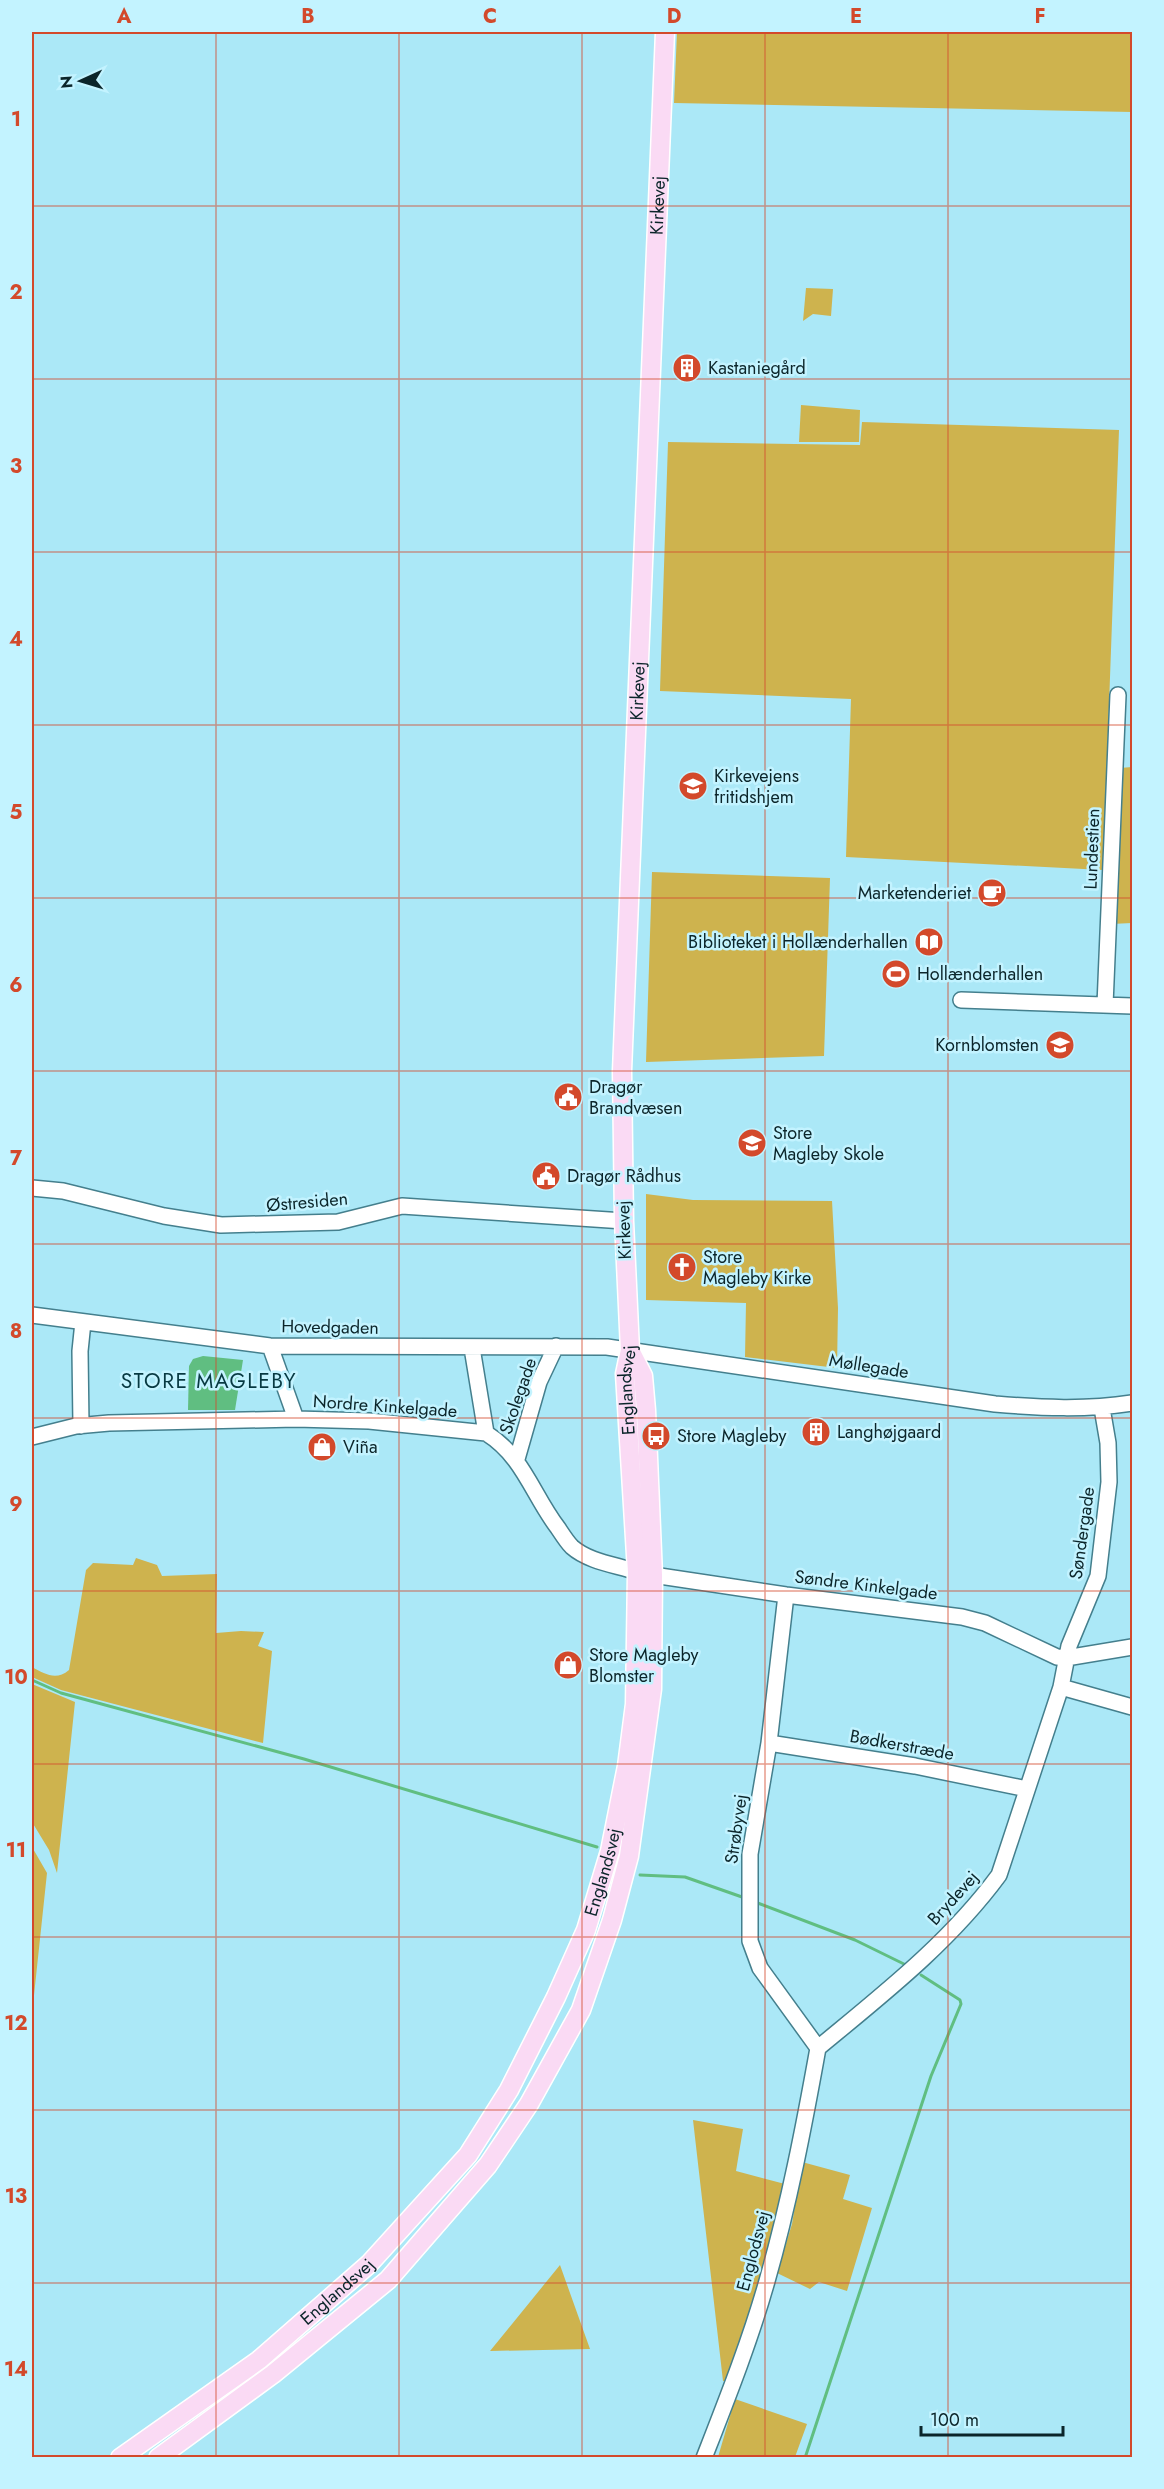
<svg xmlns="http://www.w3.org/2000/svg" width="1164" height="2489" viewBox="0 0 1164 2489" font-family="Jost,sans-serif">
  <style>
    .green { fill: #ceb34e }
    .water { fill: #60be81 }
    .lines { fill: none; stroke-linecap: round; stroke-linejoin: round }
    .stream { stroke: #60be81; stroke-width: 3 }
    .minor-casing { stroke: #447f8d; stroke-width: 18 }
    .major-casing { stroke: #fff; stroke-width: 21 }
    .minor { stroke: #fff; stroke-width: 15 }
    .major { stroke: #fadaf4; stroke-width: 18 }
    .grid { fill: none; stroke: #d3492b; stroke-width: 1.5; stroke-opacity: 0.55 }
    .labels { text-anchor: middle; stroke-width: 5; stroke-linejoin: round; paint-order: stroke }
    .street-label { font-size: 18px; fill: #0b252a; stroke: #c3f3ff }
    .poi-label { font-size: 18px; fill: #0b252a; stroke: #c3f3ff; text-anchor: start }
    .quarter-label { font-size: 21px; letter-spacing: 1.5px; fill: #073942; stroke: #c3f3ff }
    .neatline { fill: none; stroke: #d3492b; stroke-width: 2 }
    .grid-label { font-size: 20px; text-anchor: middle; font-weight: bold; fill: #d3492b }
  </style>
  <rect width="100%" height="100%" fill="#abe8f7"/>
  <!-- green -->
  <path class="green" d="M677,32H1132V112L674,103Z
    M806,288L833,289L831,316L813,314L803,321Z
    M801,405L860,410L859,442H799Z
    M862,422L1119,430L1103,870L846,857L851,699L660,691L668,442L860,445Z
    M1132,767V923L1111,924L1120,768Z
    M652,872L830,878L824,1056L646,1062Z
    M646,1194L693,1200L832,1201L838,1308L837,1368L745,1357L746,1303L646,1300Z
    M136,1558L157,1565L162,1576L217,1574L216,1633L241,1631L264,1632L258,1646L272,1651L263,1743L61,1690L32,1677V1667C45,1674 56,1681 69,1670L86,1570L93,1563L133,1565Z
    M32,1684L75,1702L57,1873L49,1850L32,1822Z
    M32,1847L47,1873L32,2014Z
    M693,2120L743,2129L736,2171L785,2184L764,2270L728,2382L723,2381Z
    M802,2162L850,2175L843,2199L872,2208L847,2291L819,2282L810,2289L777,2273L792,2224Z
    M560,2265L590,2349L490,2351Z
    M735,2399L807,2424L795,2457H718Z"/>
  <!-- water -->
  <path class="water" d="M203,1356L243,1360L235,1410H188L189,1366L193,1359Z"/>
  <g class="lines">
    <!-- stream -->
    <path class="stream" d="M32,1680L61,1693L304,1759L597,1847
      M640,1875L685,1877L742,1897
      M755,1902L855,1940L908,1966
      M805,2458L931,2076L961,2004L960,2000L921,1975"/>
    <!-- minor casing -->
    <g class="minor-casing">
      <path id="minor" d="M961,1000L1132,1006
        M1105,1005L1118,695
        M32,1188L63,1191L164,1216L221,1225L338,1222L402,1206L624,1221
        M32,1315L270,1346L607,1347L995,1404C1042,1408 1086,1410 1132,1403
        M270,1346L296,1419
        M472,1348L486,1433
        M81,1426L80,1351L83,1322
        M32,1437L76,1426L109,1423L296,1419L369,1421L486,1433C524,1457 532,1494 558,1528C562,1534 567,1542 572,1547C589,1562 617,1565 637,1572
        M517,1459L539,1382L556,1346
        M653,1575L786,1595L962,1617L985,1623L1057,1657L1066,1658L1132,1647
        M786,1595L769,1743L750,1854V1941L760,1968L818,2048
        M1061,1687L1132,1707
        M769,1743L915,1766L1027,1789
        M818,2048C882,1995 949,1943 999,1875L1061,1687L1069,1646L1098,1576L1109,1482L1108,1443L1102,1408
        M704,2458C727,2399 750,2341 767,2281C789,2204 804,2126 818,2048"/>
    </g>
    <!-- major casing -->
    <g class="major-casing">
      <g id="major">
        <path id="s1" d="M120,2458L259,2360L369,2264L468,2155L509,2090L556,1997L586,1930L610,1851L627,1766L635,1704L637,1572L625,1374L630,1350L624,1221L622,1071L665,32"/>
        <path d="M158,2458L273,2374L388,2280L488,2165L529,2104L581,2010L612,1920L629,1856L652,1689L653,1575L646,1410L643,1376L630,1350"/>
      </g>
    </g>
    <!-- minor -->
    <use href="#minor" class="minor"/>
    <!-- major -->
    <use href="#major" class="major"/>
  </g>
  <!-- grid -->
  <path class="grid" d="M216,32V2458M399,32V2458M582,32V2458M765,32V2458M948,32V2458M32,206H1132M32,379H1132M32,552H1132M32,725H1132M32,898H1132M32,1071H1132M32,1244H1132M32,1418H1132M32,1591H1132M32,1764H1132M32,1937H1132M32,2110H1132M32,2283H1132"/>
  <!-- icons -->
  <defs>
    <g id="building-disc" transform="scale(1.5)"><circle r="9.5" fill="#d3492b" stroke="#c3f3ff"/><path d="M-4-6H4V6H1V3H-1V6H-4ZM-2.5-4.3h1.7v1.8h-1.7ZM.8-4.3h1.7v1.8H.8ZM-2.5-1h1.7V.8h-1.7ZM.8-1h1.7V.8H.8Z" fill="#fff"/></g>
    <g id="school-disc" transform="scale(1.5)"><circle r="9.5" fill="#d3492b" stroke="#c3f3ff"/><path d="M0-5L7-2L0 1L-7-2ZM-4 1L0 2.5L4 1V4Q0 6-4 4Z" fill="#fff"/></g>
    <g id="cafe-disc" transform="scale(1.5)"><circle r="9.5" fill="#d3492b" stroke="#c3f3ff"/><path d="M-5.5-4.5H6V0H3Q3 3.5 0 3.5H-2.5Q-5.5 3.5-5.5 0ZM3-3.2v2h1.7v-2ZM-6 4.5H4V6H-6Z" fill="#fff"/></g>
    <g id="library-disc" transform="scale(1.5)"><circle r="9.5" fill="#d3492b" stroke="#c3f3ff"/><path d="M-6-4Q-3-5.5-.7-3.5V5Q-3 3-6 4ZM6-4Q3-5.5 .7-3.5V5Q3 3 6 4Z" fill="#fff"/></g>
    <g id="stadium-disc" transform="scale(1.5)"><circle r="9.5" fill="#d3492b" stroke="#c3f3ff"/><path d="M0-5a6.5 5 0 1 0 0 10a6.5 5 0 1 0 0-10ZM-3.5-1.8h7v3.6h-7Z" fill="#fff"/></g>
    <g id="civic-disc" transform="scale(1.5)"><circle r="9.5" fill="#d3492b" stroke="#c3f3ff"/><path d="M-.6-6.5H3V-4.5H.6V-3L4-1V1h2V6H-6V1h2V-1L-.6-3ZM-1.2 2.5V6h2.4V2.5Z" fill="#fff"/></g>
    <g id="church-disc" transform="scale(1.5)"><circle r="9.5" fill="#d3492b" stroke="#c3f3ff"/><path d="M-1.2-6h2.4v3.5h3.3v2.4h-3.3V6h-2.4V-.1h-3.3v-2.4h3.3Z" fill="#fff"/></g>
    <g id="bus-disc" transform="scale(1.5)"><circle r="9.5" fill="#d3492b" stroke="#c3f3ff"/><path d="M-5-6H5V4H4V6H2V4H-2V6H-4V4H-5ZM-3.5-4V0h7V-4ZM-3.5 1.2v1.5H-2V1.2ZM2 1.2v1.5H3.5V1.2Z" fill="#fff"/></g>
    <g id="shop-disc" transform="scale(1.5)"><circle r="9.5" fill="#d3492b" stroke="#c3f3ff"/><path d="M-5-2.5h2.3a2.7 3.5 0 0 1 5.4 0H5L5.5 6h-11ZM-1.5-2.5h3a1.5 2.3 0 0 0-3 0Z" fill="#fff"/></g>
  </defs>
  <g fill-rule="evenodd">
    <use href="#building-disc" x="687" y="368"/>
    <use href="#school-disc" x="693" y="786"/>
    <use href="#cafe-disc" x="992" y="893"/>
    <use href="#library-disc" x="929" y="942"/>
    <use href="#stadium-disc" x="896" y="974"/>
    <use href="#school-disc" x="1060" y="1045"/>
    <use href="#civic-disc" x="568" y="1097"/>
    <use href="#school-disc" x="752" y="1143"/>
    <use href="#civic-disc" x="546" y="1176"/>
    <use href="#church-disc" x="682" y="1267"/>
    <use href="#building-disc" x="816" y="1432"/>
    <use href="#bus-disc" x="656" y="1436"/>
    <use href="#shop-disc" x="322" y="1447"/>
    <use href="#shop-disc" x="568" y="1665"/>
  </g>
  <g class="labels">
    <!-- street labels -->
    <g class="street-label">
      <text dy="6" stroke="none"><textPath href="#s1" startOffset="2450">Kirkevej</textPath></text>
      <text dy="6" stroke="none"><textPath href="#s1" startOffset="1964">Kirkevej</textPath></text>
      <text transform="translate(1092 849) rotate(-88)" y="6">Lundestien</text>
      <text transform="translate(307 1202) rotate(-5)" y="6">Østresiden</text>
      <text transform="translate(624 1230) rotate(-92)" y="6">Kirkevej</text>
      <text transform="translate(330 1327) rotate(1)" y="6">Hovedgaden</text>
      <text transform="translate(869 1366) rotate(9)" y="6">Møllegade</text>
      <text transform="translate(518 1396) rotate(-71)" y="6">Skolegade</text>
      <text dy="6" stroke="none"><textPath href="#s1" startOffset="1264">Englandsvej</textPath></text>
      <text transform="translate(385 1406) rotate(4)" y="6">Nordre Kinkelgade</text>
      <text transform="translate(1082 1533) rotate(-82)" y="6">Søndergade</text>
      <text transform="translate(866 1585) rotate(7)" y="6">Søndre Kinkelgade</text>
      <text transform="translate(902 1745) rotate(10)" y="6">Bødkerstræde</text>
      <text transform="translate(736 1829) rotate(-82)" y="6">Strøbyvej</text>
      <text dy="6" stroke="none"><textPath href="#s1" startOffset="778">Englandsvej</textPath></text>
      <text transform="translate(953 1898) rotate(-48)" y="6">Brydevej</text>
      <text transform="translate(753 2251) rotate(-75)" y="6">Englodsvej</text>
      <text dy="6" stroke="none"><textPath href="#s1" startOffset="274">Englandsvej</textPath></text>
    </g>
    <!-- poi labels -->
    <g class="poi-label">
      <text x="708" y="374">Kastaniegård</text>
      <text x="714" y="782">Kirkevejens<tspan x="714" dy="21">fritidshjem</tspan></text>
      <text x="971" y="899" text-anchor="end">Marketenderiet</text>
      <text x="908" y="948" text-anchor="end">Biblioteket i Hollænderhallen</text>
      <text x="917" y="980">Hollænderhallen</text>
      <text x="1039" y="1051" text-anchor="end">Kornblomsten</text>
      <text x="589" y="1093">Dragør<tspan x="589" dy="21">Brandvæsen</tspan></text>
      <text x="773" y="1139">Store<tspan x="773" dy="21">Magleby Skole</tspan></text>
      <text x="567" y="1182">Dragør Rådhus</text>
      <text x="703" y="1263">Store<tspan x="703" dy="21">Magleby Kirke</tspan></text>
      <text x="837" y="1438">Langhøjgaard</text>
      <text x="677" y="1442">Store Magleby</text>
      <text x="343" y="1453">Viña</text>
      <text x="589" y="1661">Store Magleby<tspan x="589" dy="21">Blomster</tspan></text>
    </g>
    <!-- quarter labels -->
    <g class="quarter-label">
      <text x="209" y="1388">STORE MAGLEBY</text>
    </g>
  </g>
  <!-- border -->
  <rect width="1164" height="2489" fill="none" stroke="#c3f3ff" stroke-width="66"/>
  <!-- north arrow -->
  <g transform="translate(81 81) rotate(266)" stroke="#c3f3ff" stroke-width="4.5" paint-order="stroke">
  <path d="M0-4.5L10 22L0 15L-10 22Z" fill="#0b252a"/>
  <text y="-9" font-size="16" font-weight="bold" text-anchor="middle" fill="#0b252a">N</text>
  </g>
  <!-- scale -->
  <path d="M921 2426v9h142v-9" fill="none" stroke="#0b252a" stroke-width="3"/>
  <text x="930" y="2426" font-size="18" fill="#0b252a" stroke="#c3f3ff" stroke-width="4.5" paint-order="stroke">100 m</text>
  <rect x="33" y="33" width="1098" height="2423" class="neatline"/>
  <g class="grid-label">
    <text x="124" y="23">A</text>
    <text x="308" y="23">B</text>
    <text x="490" y="23">C</text>
    <text x="674" y="23">D</text>
    <text x="856" y="23">E</text>
    <text x="1040" y="23">F</text>
    <text x="16" y="126">1</text>
    <text x="16" y="299">2</text>
    <text x="16" y="473">3</text>
    <text x="16" y="646">4</text>
    <text x="16" y="819">5</text>
    <text x="16" y="992">6</text>
    <text x="16" y="1165">7</text>
    <text x="16" y="1338">8</text>
    <text x="16" y="1511">9</text>
    <text x="16" y="1684">10</text>
    <text x="16" y="1857">11</text>
    <text x="16" y="2030">12</text>
    <text x="16" y="2203">13</text>
    <text x="16" y="2376">14</text>
  </g>
</svg>
